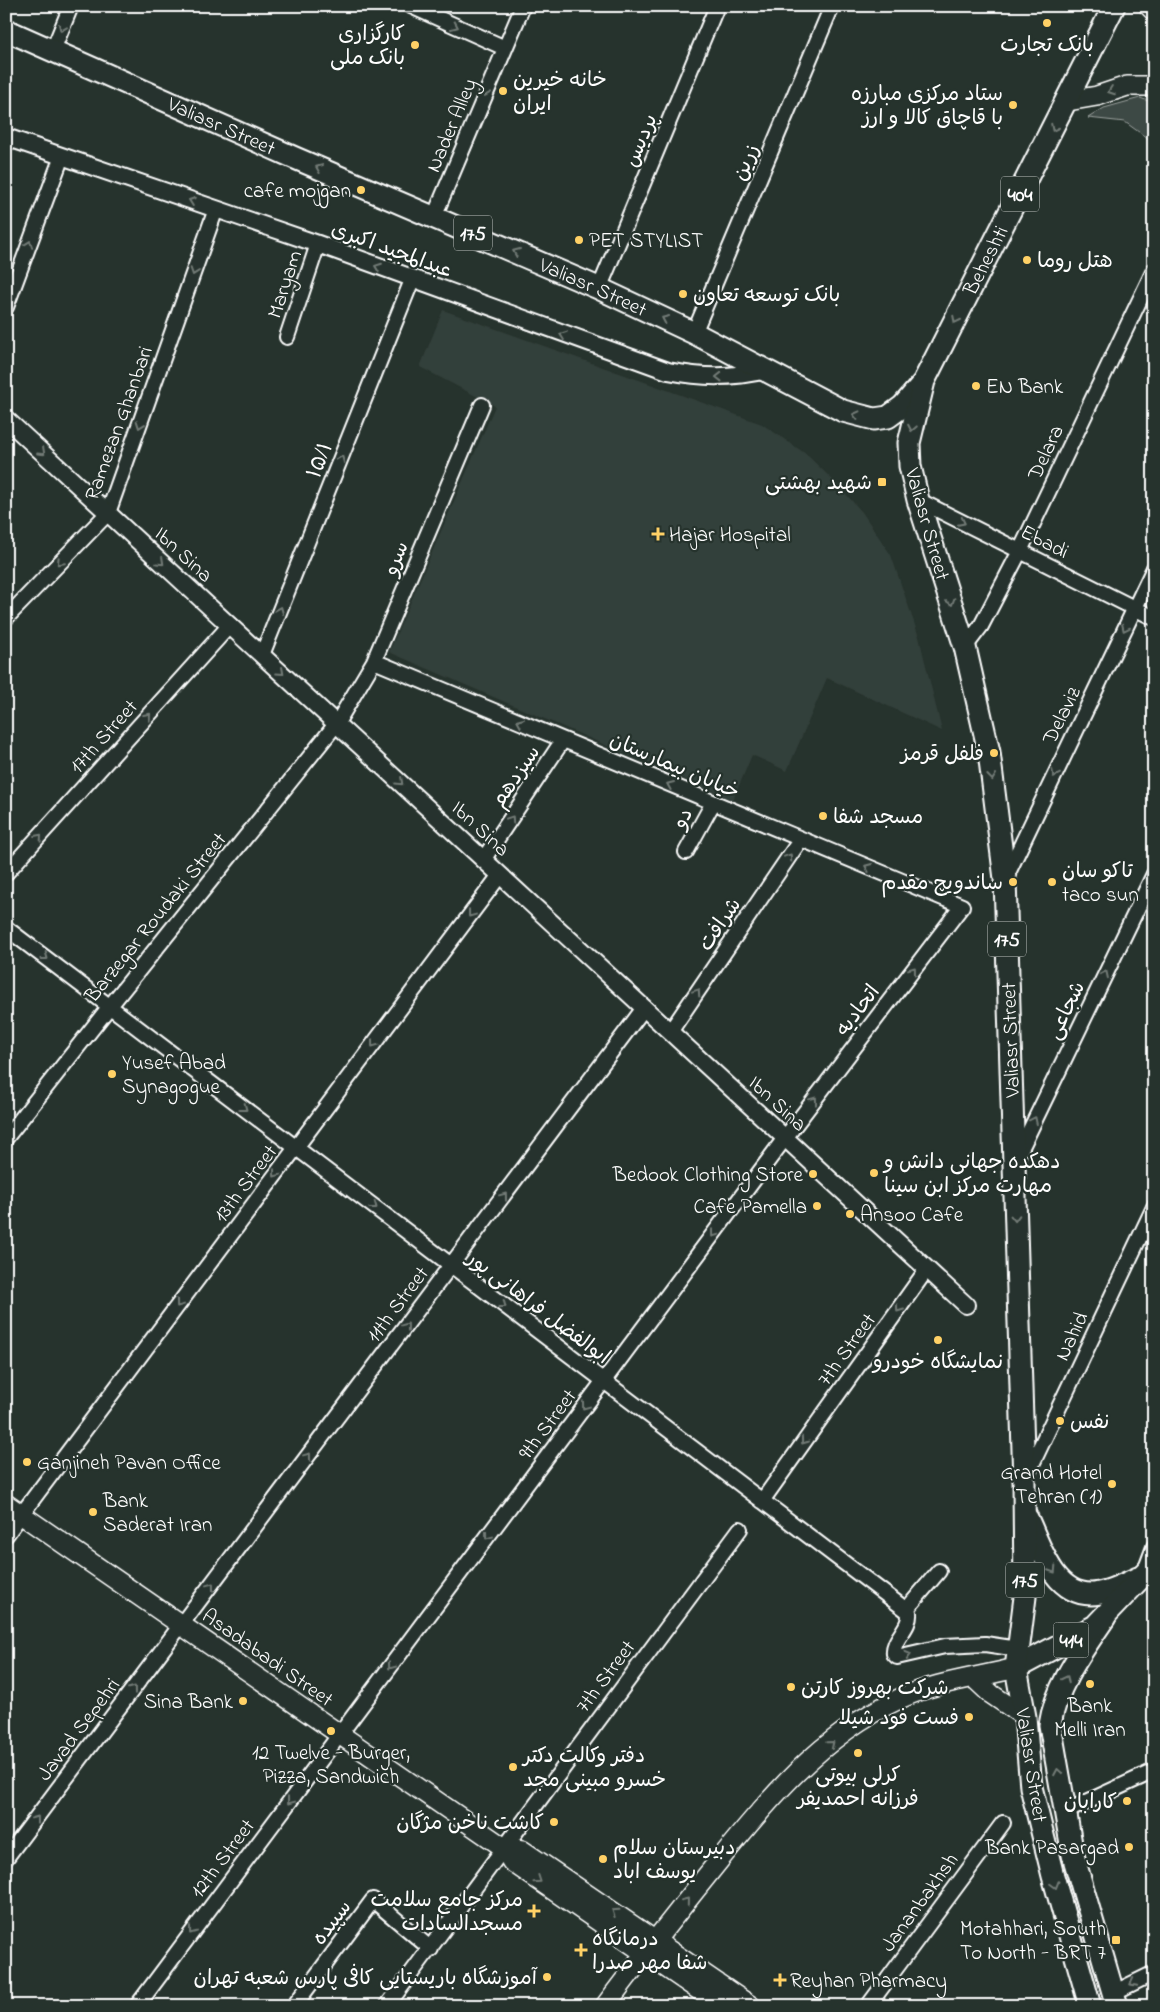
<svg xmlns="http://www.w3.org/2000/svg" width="1160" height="2012" viewBox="0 0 1160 2012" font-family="'Indie Flower','Playpen Sans Arabic',sans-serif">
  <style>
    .built { fill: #333f3a }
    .green { fill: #3e4944; stroke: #9ea4a2 }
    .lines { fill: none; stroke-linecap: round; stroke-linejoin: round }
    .minor-casing { stroke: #fff; stroke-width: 18 }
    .tertiary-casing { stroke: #fff; stroke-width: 20 }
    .secondary-casing { stroke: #fff; stroke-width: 22 }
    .primary-casing { stroke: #fff; stroke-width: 25 }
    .minor { stroke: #26332d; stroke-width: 14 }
    .tertiary { stroke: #26332d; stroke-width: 16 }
    .secondary { stroke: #26332d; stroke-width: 19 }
    .primary { stroke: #26332d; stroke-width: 21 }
    .oneway { stroke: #727a76 }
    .poi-dot { fill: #ffd166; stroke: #26332d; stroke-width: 2 }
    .labels { text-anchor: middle; stroke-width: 4.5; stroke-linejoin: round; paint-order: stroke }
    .shield { fill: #26332d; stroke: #bec2c0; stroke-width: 1 }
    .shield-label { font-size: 20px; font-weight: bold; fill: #fff }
    .poi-label { font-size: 21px; fill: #fff; stroke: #26332d; text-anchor: start }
    .street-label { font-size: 21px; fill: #fff; stroke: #26332d }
  </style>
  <rect width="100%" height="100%" fill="#26332d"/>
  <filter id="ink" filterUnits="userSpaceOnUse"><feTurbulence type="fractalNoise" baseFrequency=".02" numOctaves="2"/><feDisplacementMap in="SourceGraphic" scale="10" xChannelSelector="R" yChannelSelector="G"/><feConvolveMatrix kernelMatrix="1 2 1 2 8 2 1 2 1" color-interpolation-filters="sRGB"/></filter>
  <g filter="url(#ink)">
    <!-- built -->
    <path class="built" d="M443,310L762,424L806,454L835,482L862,512L891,555L919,637L942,731L827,678L787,771L752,755L733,800L389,652L495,406L420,367Z"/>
    <!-- green -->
    <path class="green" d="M1140,98L1154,103V143L1125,122L1088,118L1104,108Z"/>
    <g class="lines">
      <!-- minor casing -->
      <g class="minor-casing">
        <path id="minor" d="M411,6L505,48
          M53,50L71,6
          M434,217L523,6
          M599,289L717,6
          M6,307L62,156
          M694,333L832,6
          M287,337L318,244
          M918,500L1154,618
          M6,618L108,513L216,209
          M965,647L981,626L1020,551L1154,270
          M262,655L412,280
          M686,852L713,803
          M483,860L563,740
          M6,873L230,625
          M1005,879L1154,568
          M6,928L909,1612C911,1629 892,1638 894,1654L897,1657L945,1646L985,1644L1018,1649
          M670,1032L801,839
          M6,1138L110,1006L337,723L374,661L482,405
          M1016,1159L1154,874
          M1026,1477L1154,1207
          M762,1501L927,1269
          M6,1535L500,875
          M1145,1571L1154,1547
          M906,1610L939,1571
          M1065,1812L1154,1771
          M6,1858L644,1008
          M1113,1993L1154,1973
          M137,2006L785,1138L962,906L374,661
          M294,2006L373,1900L431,1949
          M387,2006L740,1529
          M868,2006L1003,1823"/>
      </g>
      <!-- tertiary casing -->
      <g class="tertiary-casing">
        <path id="tertiary" d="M6,137L318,244L668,371C704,378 731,378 767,370
          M6,419L966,1305"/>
      </g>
      <!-- secondary casing -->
      <g class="secondary-casing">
        <path id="secondary" d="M1149,6L1154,11
          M1068,101L1097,96L1127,86H1154
          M6,1504L503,1847L512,1862L722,2006
          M974,1678L991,1694L1025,1717
          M503,1847L522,1850L751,2006
          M605,2006C640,1959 676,1914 713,1868C765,1803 821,1735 899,1699C936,1682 976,1678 1016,1668"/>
      </g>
      <!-- primary casing -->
      <g class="primary-casing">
        <g id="primary">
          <path id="s1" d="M6,30L295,158L596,287L694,333L843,411L874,419L888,417L903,406L921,385"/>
          <path d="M1027,1518C1040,1545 1053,1594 1091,1594C1106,1594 1124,1584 1138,1578"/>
          <path d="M1105,1617C1083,1650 1056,1685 1050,1725L1073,1855L1117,2006"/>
          <path d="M1016,1668L1095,1626L1154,1564"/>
          <path id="s2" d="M1090,2006L1053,1876L1031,1787L1025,1717L1016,1668L1025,1597L1024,1482L1005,879L989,752L965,647L918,500L910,466L909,443L924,381L1114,6"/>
        </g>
      </g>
      <!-- minor -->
      <use href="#minor" class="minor"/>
      <!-- tertiary -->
      <use href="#tertiary" class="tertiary"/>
      <!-- secondary -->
      <use href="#secondary" class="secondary"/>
      <!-- primary -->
      <use href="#primary" class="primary"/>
    </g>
    <!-- one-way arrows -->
    <defs><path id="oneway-chevron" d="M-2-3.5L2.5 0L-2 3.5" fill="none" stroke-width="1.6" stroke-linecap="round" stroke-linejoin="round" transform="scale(1.25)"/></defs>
    <g class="oneway">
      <use href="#oneway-chevron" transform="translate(455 26) rotate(24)"/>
      <use href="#oneway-chevron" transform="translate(62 28) rotate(113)"/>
      <use href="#oneway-chevron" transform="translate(1111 91) rotate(160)"/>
      <use href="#oneway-chevron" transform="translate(486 93) rotate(113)"/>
      <use href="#oneway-chevron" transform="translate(1054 128) rotate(117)"/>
      <use href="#oneway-chevron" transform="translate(319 168) rotate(-157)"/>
      <use href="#oneway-chevron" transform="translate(192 201) rotate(-160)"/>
      <use href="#oneway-chevron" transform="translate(29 244) rotate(-70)"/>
      <use href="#oneway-chevron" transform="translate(516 252) rotate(-157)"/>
      <use href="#oneway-chevron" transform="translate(378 267) rotate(-159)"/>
      <use href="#oneway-chevron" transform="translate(194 272) rotate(109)"/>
      <use href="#oneway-chevron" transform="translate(665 319) rotate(-155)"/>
      <use href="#oneway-chevron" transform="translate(956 320) rotate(117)"/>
      <use href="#oneway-chevron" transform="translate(563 335) rotate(-160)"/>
      <use href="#oneway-chevron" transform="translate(719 377) rotate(-180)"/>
      <use href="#oneway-chevron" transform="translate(856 415) rotate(-166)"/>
      <use href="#oneway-chevron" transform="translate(140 425) rotate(110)"/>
      <use href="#oneway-chevron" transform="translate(912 428) rotate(101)"/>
      <use href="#oneway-chevron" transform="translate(42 452) rotate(43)"/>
      <use href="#oneway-chevron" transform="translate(341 459) rotate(-68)"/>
      <use href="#oneway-chevron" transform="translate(962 522) rotate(27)"/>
      <use href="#oneway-chevron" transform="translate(60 562) rotate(134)"/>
      <use href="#oneway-chevron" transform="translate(161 562) rotate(43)"/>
      <use href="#oneway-chevron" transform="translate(951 602) rotate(72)"/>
      <use href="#oneway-chevron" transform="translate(280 610) rotate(-68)"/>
      <use href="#oneway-chevron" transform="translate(1125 628) rotate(116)"/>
      <use href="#oneway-chevron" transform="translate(281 672) rotate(42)"/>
      <use href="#oneway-chevron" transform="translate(148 716) rotate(-48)"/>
      <use href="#oneway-chevron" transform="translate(520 722) rotate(-157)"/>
      <use href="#oneway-chevron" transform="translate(1055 774) rotate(116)"/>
      <use href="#oneway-chevron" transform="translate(992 777) rotate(83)"/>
      <use href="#oneway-chevron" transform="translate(400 782) rotate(43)"/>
      <use href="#oneway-chevron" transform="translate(670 785) rotate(-157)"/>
      <use href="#oneway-chevron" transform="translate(511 819) rotate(-56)"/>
      <use href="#oneway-chevron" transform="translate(39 837) rotate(-48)"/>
      <use href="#oneway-chevron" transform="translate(789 857) rotate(-56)"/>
      <use href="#oneway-chevron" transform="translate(868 867) rotate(-157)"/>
      <use href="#oneway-chevron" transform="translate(471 914) rotate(127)"/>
      <use href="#oneway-chevron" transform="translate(45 957) rotate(37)"/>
      <use href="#oneway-chevron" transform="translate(913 970) rotate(-53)"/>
      <use href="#oneway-chevron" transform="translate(1105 974) rotate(-64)"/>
      <use href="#oneway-chevron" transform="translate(697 992) rotate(-56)"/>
      <use href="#oneway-chevron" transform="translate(374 1044) rotate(127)"/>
      <use href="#oneway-chevron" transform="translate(814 1100) rotate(-53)"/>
      <use href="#oneway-chevron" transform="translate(244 1108) rotate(37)"/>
      <use href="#oneway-chevron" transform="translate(1034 1120) rotate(-64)"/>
      <use href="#oneway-chevron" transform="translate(276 1174) rotate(127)"/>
      <use href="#oneway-chevron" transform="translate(504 1196) rotate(-53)"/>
      <use href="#oneway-chevron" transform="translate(374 1206) rotate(37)"/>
      <use href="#oneway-chevron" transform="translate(1015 1218) rotate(88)"/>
      <use href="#oneway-chevron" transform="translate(714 1234) rotate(127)"/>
      <use href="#oneway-chevron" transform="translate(179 1304) rotate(127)"/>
      <use href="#oneway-chevron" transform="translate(503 1305) rotate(37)"/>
      <use href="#oneway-chevron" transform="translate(899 1309) rotate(126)"/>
      <use href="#oneway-chevron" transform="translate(406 1326) rotate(-53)"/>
      <use href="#oneway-chevron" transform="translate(585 1406) rotate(127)"/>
      <use href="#oneway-chevron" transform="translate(804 1441) rotate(126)"/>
      <use href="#oneway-chevron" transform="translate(308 1456) rotate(-53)"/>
      <use href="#oneway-chevron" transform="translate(488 1536) rotate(127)"/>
      <use href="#oneway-chevron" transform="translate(1053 1570) rotate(57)"/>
      <use href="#oneway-chevron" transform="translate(211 1586) rotate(-53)"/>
      <use href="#oneway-chevron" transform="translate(908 1655) rotate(-16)"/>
      <use href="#oneway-chevron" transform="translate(391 1666) rotate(127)"/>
      <use href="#oneway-chevron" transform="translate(1066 1679) rotate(-63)"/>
      <use href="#oneway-chevron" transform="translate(133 1689) rotate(-53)"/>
      <use href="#oneway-chevron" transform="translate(831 1744) rotate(-39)"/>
      <use href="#oneway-chevron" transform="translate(1058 1772) rotate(-100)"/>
      <use href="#oneway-chevron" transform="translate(290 1801) rotate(127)"/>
      <use href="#oneway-chevron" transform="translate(36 1819) rotate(-53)"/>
      <use href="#oneway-chevron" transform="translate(538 1880) rotate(34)"/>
      <use href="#oneway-chevron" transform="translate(1055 1885) rotate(74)"/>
      <use href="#oneway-chevron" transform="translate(686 1901) rotate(-51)"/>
      <use href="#oneway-chevron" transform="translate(615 1912) rotate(-146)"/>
      <use href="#oneway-chevron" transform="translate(192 1931) rotate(127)"/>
      <use href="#oneway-chevron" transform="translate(1133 1983) rotate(153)"/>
    </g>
  </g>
  <!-- markers -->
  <g class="poi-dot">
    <circle cx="1047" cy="23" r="5"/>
    <circle cx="415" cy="45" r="5"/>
    <circle cx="503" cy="91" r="5"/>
    <circle cx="1013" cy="105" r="5"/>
    <circle cx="361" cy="190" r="5"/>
    <circle cx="579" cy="240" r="5"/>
    <circle cx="1027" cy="260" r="5"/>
    <circle cx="683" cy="294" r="5"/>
    <circle cx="976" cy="386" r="5"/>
    <rect x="877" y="477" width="10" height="10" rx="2.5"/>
    <path d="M655.5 526.5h5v5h5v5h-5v5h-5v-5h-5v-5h5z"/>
    <circle cx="994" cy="753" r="5"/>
    <circle cx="823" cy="816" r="5"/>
    <circle cx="1013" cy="882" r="5"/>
    <circle cx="1052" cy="882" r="5"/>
    <circle cx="112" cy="1074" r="5"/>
    <circle cx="874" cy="1173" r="5"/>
    <circle cx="813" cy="1174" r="5"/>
    <circle cx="817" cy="1206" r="5"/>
    <circle cx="850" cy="1214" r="5"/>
    <circle cx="938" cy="1340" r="5"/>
    <circle cx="1060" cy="1421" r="5"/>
    <circle cx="27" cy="1462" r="5"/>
    <circle cx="1112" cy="1484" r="5"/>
    <circle cx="93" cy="1512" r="5"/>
    <circle cx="1090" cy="1684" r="5"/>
    <circle cx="791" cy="1687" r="5"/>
    <circle cx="243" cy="1701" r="5"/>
    <circle cx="969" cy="1717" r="5"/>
    <circle cx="331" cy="1731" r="5"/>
    <circle cx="858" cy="1753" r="5"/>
    <circle cx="513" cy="1767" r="5"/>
    <circle cx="1127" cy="1801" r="5"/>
    <circle cx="554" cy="1822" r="5"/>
    <circle cx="1129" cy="1847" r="5"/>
    <circle cx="603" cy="1859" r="5"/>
    <path d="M531.5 1903.5h5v5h5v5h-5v5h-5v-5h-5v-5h5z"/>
    <rect x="1111" y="1935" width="10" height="10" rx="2.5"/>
    <path d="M578.5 1942.5h5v5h5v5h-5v5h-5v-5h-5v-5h5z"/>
    <circle cx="547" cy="1977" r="5"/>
    <path d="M777.5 1972.5h5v5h5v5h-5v5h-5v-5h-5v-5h5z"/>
  </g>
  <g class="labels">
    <!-- shield labels -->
    <g class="shield">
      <rect x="1001" y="176.5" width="38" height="35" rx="4"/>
      <rect x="454" y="215.5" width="38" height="35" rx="4"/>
      <rect x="988" y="921.5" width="38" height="35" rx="4"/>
      <rect x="1006" y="1562.5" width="38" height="35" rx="4"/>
      <rect x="1053.5" y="1622.5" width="35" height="35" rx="4"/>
    </g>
    <g class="shield-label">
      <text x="1020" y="201">404</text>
      <text x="473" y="240">175</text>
      <text x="1007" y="946">175</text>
      <text x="1025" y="1587">175</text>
      <text x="1071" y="1647">414</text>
    </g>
    <!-- poi labels -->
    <g class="poi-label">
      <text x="405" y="40" text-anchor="end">کارگزاری<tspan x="405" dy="24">بانک ملی</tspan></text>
      <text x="1047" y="51" text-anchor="middle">بانک تجارت</text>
      <text x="513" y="86">خانه خیرین<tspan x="513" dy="24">ایران</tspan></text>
      <text x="1003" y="100" text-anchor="end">ستاد مرکزی مبارزه<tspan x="1003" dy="24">با قاچاق کالا و ارز</tspan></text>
      <text x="351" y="197" text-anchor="end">cafe mojgan</text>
      <text x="589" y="247">PET STYLIST</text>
      <text x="1037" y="267">هتل روما</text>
      <text x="693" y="301">بانک توسعه تعاون</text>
      <text x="986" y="393">EN Bank</text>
      <text x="872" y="489" text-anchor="end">شهید بهشتی</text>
      <text x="669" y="541">Hajar Hospital</text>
      <text x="984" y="760" text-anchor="end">فلفل‌ قرمز</text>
      <text x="833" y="823">مسجد شفا</text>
      <text x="1062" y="877">تاکو سان<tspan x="1062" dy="24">taco sun</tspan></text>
      <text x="1003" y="889" text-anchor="end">ساندویچ مقدم</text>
      <text x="122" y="1069">Yusef Abad<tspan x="122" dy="24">Synagogue</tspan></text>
      <text x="884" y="1168">دهکده جهانی دانش و<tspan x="884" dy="24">مهارت مرکز ابن سینا</tspan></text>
      <text x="803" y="1181" text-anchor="end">Bedook Clothing Store</text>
      <text x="807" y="1213" text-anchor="end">Cafe Pamella</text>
      <text x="860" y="1221">Ansoo Cafe</text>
      <text x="938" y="1368" text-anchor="middle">نمایشگاه خودرو</text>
      <text x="1070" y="1428">نفس</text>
      <text x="37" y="1469">Ganjineh Pavan Office</text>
      <text x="1102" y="1479" text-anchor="end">Grand Hotel<tspan x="1102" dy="24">Tehran (1)</tspan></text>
      <text x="103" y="1507">Bank<tspan x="103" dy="24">Saderat Iran</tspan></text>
      <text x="801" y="1694">شرکت بهروز کارتن</text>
      <text x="233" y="1708" text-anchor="end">Sina Bank</text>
      <text x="1090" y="1712" text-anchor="middle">Bank<tspan x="1090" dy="24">Melli Iran</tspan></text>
      <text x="959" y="1724" text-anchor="end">فست فود شیلا</text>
      <text x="331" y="1759" text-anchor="middle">12 Twelve - Burger,<tspan x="331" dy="24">Pizza, Sandwich</tspan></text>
      <text x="523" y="1762">دفتر وکالت دکتر<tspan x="523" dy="24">خسرو مبینی مجد</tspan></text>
      <text x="858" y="1781" text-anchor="middle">کرلی بیوتی<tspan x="858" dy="24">فرزانه احمدیفر</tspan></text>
      <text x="1117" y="1808" text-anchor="end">کارابان</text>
      <text x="544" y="1829" text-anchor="end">کاشت ناخن مژگان</text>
      <text x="613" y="1854">دبیرستان سلام<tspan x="613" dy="24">یوسف اباد</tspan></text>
      <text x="1119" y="1854" text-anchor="end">Bank Pasargad</text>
      <text x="523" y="1906" text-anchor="end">مرکز جامع سلامت<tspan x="523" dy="24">مسجدالسادات</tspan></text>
      <text x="1106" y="1935" text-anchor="end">Motahhari, South<tspan x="1106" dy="24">To North - BRT 7</tspan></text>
      <text x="592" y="1945">درمانگاه<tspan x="592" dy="24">شفا مهر صدرا</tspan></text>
      <text x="537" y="1984" text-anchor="end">آموزشگاه باریستایی کافی پارس شعبه تهران</text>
      <text x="790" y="1987">Reyhan Pharmacy</text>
    </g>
    <!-- street labels -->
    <g class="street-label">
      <text dy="7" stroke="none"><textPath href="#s1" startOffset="236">Valiasr Street</textPath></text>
      <text transform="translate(451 125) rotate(-67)" y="7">Nader Alley</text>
      <text transform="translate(640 140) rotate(-67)" y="7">پردیس</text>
      <text transform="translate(745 162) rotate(-67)" y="7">زرین</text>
      <text transform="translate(392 249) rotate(20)" y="7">عبدالمجید اکبری</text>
      <text dy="7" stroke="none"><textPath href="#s2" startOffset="1784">Beheshti</textPath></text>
      <text transform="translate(284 284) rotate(-72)" y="7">Maryam</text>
      <text dy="7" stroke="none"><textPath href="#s1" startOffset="641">Valiasr Street</textPath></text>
      <text transform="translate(118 423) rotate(-70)" y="7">Ramezan Ghanbari</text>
      <text transform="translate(1045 452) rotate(-65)" y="7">Delara</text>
      <text transform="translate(319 460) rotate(-68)" y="7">۱۵/۱</text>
      <text transform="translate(928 524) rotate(74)" y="7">Valiasr Street</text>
      <text transform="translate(1045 541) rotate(27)" y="7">Ebadi</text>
      <text transform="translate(184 554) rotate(43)" y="7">Ibn Sina</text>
      <text transform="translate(395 558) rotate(-67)" y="7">سرو</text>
      <text transform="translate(1061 715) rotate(-64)" y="7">Delaviz</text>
      <text transform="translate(103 736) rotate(-48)" y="7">17th Street</text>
      <text transform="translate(675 765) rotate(23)" y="7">خیابان بیمارستان</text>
      <text transform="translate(515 776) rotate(-56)" y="7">سیزدهم</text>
      <text transform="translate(682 818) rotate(-62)" y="7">دو</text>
      <text transform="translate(481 828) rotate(43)" y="7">Ibn Sina</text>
      <text transform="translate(155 917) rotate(-51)" y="7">Barzegar Roudaki Street</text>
      <text transform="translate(719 924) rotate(-56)" y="7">شرافت</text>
      <text transform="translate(857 1010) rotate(-53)" y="7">اتحادیه</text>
      <text transform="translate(1065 1010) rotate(-64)" y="7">شجاعی</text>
      <text transform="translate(1010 1040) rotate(-92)" y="7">Valiasr Street</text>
      <text transform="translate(778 1103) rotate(43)" y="7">Ibn Sina</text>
      <text transform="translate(245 1183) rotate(-53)" y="7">13th Street</text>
      <text transform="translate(397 1304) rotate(-53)" y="7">11th Street</text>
      <text transform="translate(539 1307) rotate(37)" y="7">ابوالفضل فراهانی پور</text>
      <text transform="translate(1071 1336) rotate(-65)" y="7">Nahid</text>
      <text transform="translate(846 1349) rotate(-54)" y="7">7th Street</text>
      <text transform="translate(547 1424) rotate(-53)" y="7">9th Street</text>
      <text transform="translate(268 1657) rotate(35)" y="7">Asadabadi Street</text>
      <text transform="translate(605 1676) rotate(-53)" y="7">7th Street</text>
      <text transform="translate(78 1729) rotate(-53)" y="7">Javad Sepehri</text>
      <text transform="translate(1032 1765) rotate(81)" y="7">Valiasr Street</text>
      <text transform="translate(222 1858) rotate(-53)" y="7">12th Street</text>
      <text transform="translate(919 1902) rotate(-54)" y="7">Jananbakhsh</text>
      <text transform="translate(331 1922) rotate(-53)" y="7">سپیده</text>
    </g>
  </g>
  <!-- margin -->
  <rect width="1160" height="2012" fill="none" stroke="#26332d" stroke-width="25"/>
  <rect x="12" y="12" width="1135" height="1987" fill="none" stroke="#fff" stroke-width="2" filter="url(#ink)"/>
</svg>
